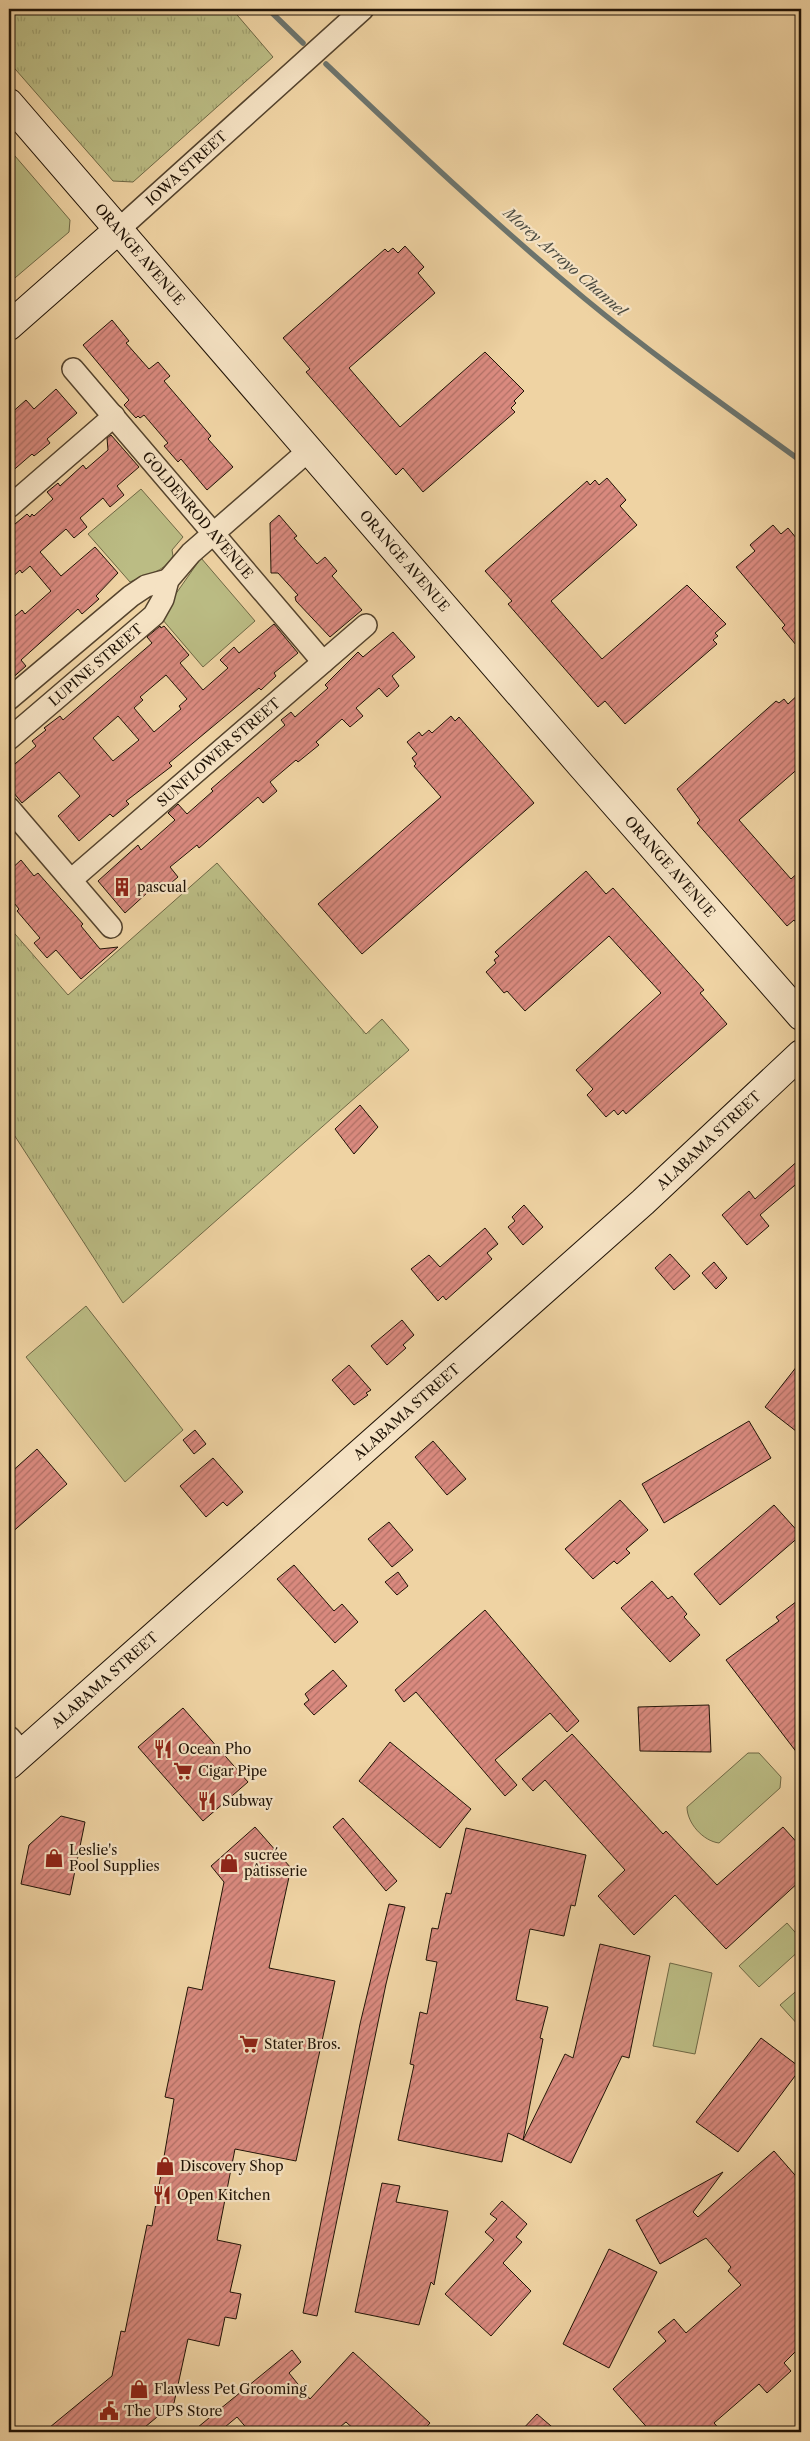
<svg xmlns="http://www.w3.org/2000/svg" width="810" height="2441" viewBox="0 0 810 2441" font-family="'Libre Caslon Text',serif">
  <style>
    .grass { fill: url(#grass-tufts); stroke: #6e6845 }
    .park { fill: #bbbc84; stroke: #6e6845 }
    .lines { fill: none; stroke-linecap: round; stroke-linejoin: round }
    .stream { stroke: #6c746d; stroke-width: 5.5 }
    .building { fill: url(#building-hatch); stroke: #201306; fill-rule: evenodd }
    .street-casing { stroke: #54432d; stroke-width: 24 }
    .secondary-casing { stroke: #201306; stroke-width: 30 }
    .street { stroke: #f5e2c3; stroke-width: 21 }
    .secondary { stroke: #f5e2c3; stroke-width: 28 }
    .labels { text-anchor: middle; stroke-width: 4.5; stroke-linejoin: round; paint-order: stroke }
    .street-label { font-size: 14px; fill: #201306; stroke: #f5e2c3 }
    .poi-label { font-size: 14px; fill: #201306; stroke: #f5e2c3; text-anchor: start }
    .water-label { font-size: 15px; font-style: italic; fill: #4c4c42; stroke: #f5e2c3 }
  </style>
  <defs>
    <pattern id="grass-tufts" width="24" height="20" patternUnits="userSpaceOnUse" patternTransform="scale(1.25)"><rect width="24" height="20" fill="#bbbc84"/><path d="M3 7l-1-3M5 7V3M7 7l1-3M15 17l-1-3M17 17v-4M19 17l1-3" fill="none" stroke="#a0a170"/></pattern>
    <pattern id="building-hatch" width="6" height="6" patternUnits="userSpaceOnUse" patternTransform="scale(1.25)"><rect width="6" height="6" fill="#da8a7f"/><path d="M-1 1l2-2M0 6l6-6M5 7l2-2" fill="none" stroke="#b07066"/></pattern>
  </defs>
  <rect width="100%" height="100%" fill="#efd3a3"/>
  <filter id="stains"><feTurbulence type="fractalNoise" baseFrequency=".004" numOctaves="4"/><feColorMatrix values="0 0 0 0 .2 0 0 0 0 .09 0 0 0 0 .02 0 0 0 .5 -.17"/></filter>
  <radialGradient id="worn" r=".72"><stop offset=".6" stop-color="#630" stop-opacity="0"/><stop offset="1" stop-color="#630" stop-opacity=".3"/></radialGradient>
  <!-- grass -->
  <path class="grass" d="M9,9H232L273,57L133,182L113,181L9,62Z
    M217,863L366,1034L382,1019L409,1050L123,1303L9,1127V927L68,995Z"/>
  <!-- park -->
  <path class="park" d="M9,149L70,220L69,232L9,283Z
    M141,489L183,537L172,550L173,556C162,574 148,573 130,582L88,534Z
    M201,558L255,621L203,667L162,619L168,613L175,595Z
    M86,1306L183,1430L125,1482L26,1357Z
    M748,1753H759L781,1777L780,1788L719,1843C703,1841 687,1823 687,1807Z
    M787,1923L801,1939V1949L759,1987L739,1966Z
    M670,1963L712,1973L695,2054L653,2046Z
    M801,1987V2026L800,2027L780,2005Z"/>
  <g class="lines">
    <!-- stream -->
    <path class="stream" d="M268,9L303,43
      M326,64C410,144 495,224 584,298C654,356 728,408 801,461"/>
  </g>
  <!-- building -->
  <path class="building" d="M405,246L424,267L418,273L435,293L349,368L400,427L485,352L524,391L514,401L516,403L511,408L515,412L423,492L403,468L396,475L306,372L310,369L283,338L385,249L388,252L393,248L398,253Z
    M112,320L129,341L126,343L149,369L158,362L170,376L164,381L211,436L208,439L233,467L207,490L181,459L178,462L164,446L168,443L144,415L140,418L138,416L136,418L124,405L129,400L83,345Z
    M56,389L77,413L47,439L50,443L34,456L32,454L9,474V415L26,400L34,409Z
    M111,435L139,467L117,486L124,495L110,507L103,498L80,518L87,527L74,538L66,529L40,552L61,576L95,547L118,573L96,596L99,599L82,614L78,609L21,660L26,666L9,681V621L22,610L25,614L51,591L30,566L22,573L20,570L9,580V529L27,514L30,517L32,514L34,516L53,499L47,492L58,483L60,486L83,465L86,469L108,450L107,438Z
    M607,478L626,500L620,506L637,525L551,601L602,659L687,585L726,624L715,633L718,636L713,640L717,644L625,724L605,701L598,707L508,604L512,601L485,571L587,481L590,485L595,480L599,485Z
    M279,515L297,536L294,538L317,564L325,557L337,571L332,576L362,610L330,637L296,601L295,597L298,595L278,573H271L270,523Z
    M773,525L781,534L788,528L801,544V651L782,628L785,625L736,567L755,551L750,545Z
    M274,624L298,653L274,673L276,676L261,690L259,688L169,763L172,766L126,801L129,804L113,817L110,814L79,841L58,816L80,796L59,772L22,803L9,787V769L36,746L32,741L46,730L44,728L60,716L63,720L152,643L147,637L160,626L161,628L164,626L189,655L180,663L203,690L228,668L220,660L234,647L239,653ZM166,675L187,699L179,706L181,709L154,732L134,708L143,700L140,697ZM118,716L139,740L113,761L93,738Z
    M393,632L415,657L392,676L399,686L387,697L379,688L356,708L363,716L350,727L342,719L316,742L319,745L298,762L296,760L270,782L277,791L263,803L258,797L199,848L197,845L170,867L178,877L165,888L159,882L125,913L98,881L138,845L141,850L175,820L168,813L178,804L187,814L213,791L211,789L285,725L281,720L291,712L295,717L328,688L325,685L358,652L363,657Z
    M801,692V766L739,820L791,879L801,870V929L794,920L787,926L697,823L700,820L677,789L776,701L779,703L784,699L788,704Z
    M451,716L455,721L459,717L534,803L362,954L318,904L441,797L414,766L416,764L412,758L417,754L407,742L419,732L422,736L429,730L432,733Z
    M21,860L34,876L38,873L83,924L81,926L100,949L118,947L81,979L56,950L47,958L34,943L40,938L17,911L19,909L9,897V871Z
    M586,871L606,894L613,888L704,990L700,993L727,1024L626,1114L623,1110L618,1115L614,1110L606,1117L587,1095L593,1089L576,1070L661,993L609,936L525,1011L507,991L504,993L486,972L496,963L494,960L499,956L495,952Z
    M360,1105L378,1127L354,1154L335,1129Z
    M801,1158V1180L760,1215L769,1226L747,1245L722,1215L749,1191L755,1199Z
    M524,1205L543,1227L523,1245L508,1227L515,1221L512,1217Z
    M485,1228L498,1244L487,1253L492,1259L446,1300L443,1296L438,1301L411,1269L429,1255L440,1267Z
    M670,1254L690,1276L674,1290L655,1268Z
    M714,1262L727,1278L716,1289L702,1273Z
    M402,1320L414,1335L403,1345L406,1348L387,1365L371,1346Z
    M801,1361V1435L765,1407Z
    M349,1365L371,1390L366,1393L368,1395L354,1405L332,1380Z
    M749,1421L771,1458L664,1523L642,1484Z
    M195,1430L206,1444L194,1454L183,1440Z
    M433,1441L466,1479L447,1495L415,1457Z
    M37,1449L67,1484L9,1535V1474Z
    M213,1458L243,1492L227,1506L223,1502L206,1517L180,1486Z
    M620,1500L648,1530L626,1549L630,1553L617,1564L614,1561L593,1579L565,1549Z
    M774,1505L801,1535L720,1605L694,1574Z
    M389,1522L413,1550L392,1567L368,1539Z
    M294,1565L334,1611L342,1604L358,1622L335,1643L277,1579Z
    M398,1572L408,1586L397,1595L385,1582Z
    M652,1581L668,1599L672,1596L687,1614L684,1617L700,1635L670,1662L621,1608Z
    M801,1598V1758L726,1660L779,1621L776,1617Z
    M485,1610L579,1721L567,1732L550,1713L495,1760L517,1785L505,1796L416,1692L404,1702L395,1690Z
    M333,1670L347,1686L314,1715L304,1704L309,1700L305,1694Z
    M709,1705L711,1752L640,1751L638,1707Z
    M183,1708L248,1782L203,1821L138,1747Z
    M572,1734L663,1834L666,1831L717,1885L783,1827L801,1847V1880L726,1949L675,1895L634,1935L598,1896L625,1870L545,1780L533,1791L522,1779Z
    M390,1742L471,1809L440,1848L359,1781Z
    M61,1816L85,1822L70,1895L21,1884L29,1845Z
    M343,1818L397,1881L386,1891L333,1827Z
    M255,1827L291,1868L269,1968L335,1981L296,2161L235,2149L217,2240L241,2245L230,2292L241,2294L236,2319L225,2317L219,2346L188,2339L174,2403L139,2432H44L112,2376L121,2331L125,2332L147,2225L152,2226L174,2099L165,2097L188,1987L202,1990L224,1882L211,1866Z
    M466,1828L586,1855L575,1906L571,1905L564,1936L530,1929L516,2000L548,2007L540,2038L543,2039L523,2140L508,2133L502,2162L398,2140L414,2065L410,2064L420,2012L427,2014L437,1962L426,1960L432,1928L438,1929L446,1893L451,1894Z
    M389,1904L405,1907L386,1984L317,2316L303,2313L360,2024Z
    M600,1944L650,1956L629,2058L622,2056L571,2163L523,2140L565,2054L573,2058Z
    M761,2038L801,2068L738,2152L696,2122Z
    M774,2151L801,2182V2346L784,2363L791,2371L767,2393L759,2384L714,2423L722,2432H651L613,2389L666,2341L658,2332L674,2319L686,2333L741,2285L728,2271L731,2267L706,2238L660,2264L636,2220L723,2172L693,2212L698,2217Z
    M382,2183L400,2186L396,2202L448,2211L434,2285L431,2282L419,2325L355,2312Z
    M502,2201L527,2224L516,2237L522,2242L503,2263L531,2291L491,2336L445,2294L494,2240L485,2232L497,2219L490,2214Z
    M609,2249L657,2272L609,2368L563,2344Z
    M292,2350L301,2362L289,2373L310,2399L353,2352L430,2423L422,2432H357L346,2422L334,2432H250L237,2417L219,2432H192Z
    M537,2414L558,2432H520Z"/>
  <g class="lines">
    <!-- street casing -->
    <g class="street-casing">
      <g id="street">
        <path id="s1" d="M118,230L363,9"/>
        <path id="s2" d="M73,369L323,662"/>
        <path d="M9,507L114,416"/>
        <path d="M9,699L131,596L146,586L168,580"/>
        <path id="s3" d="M9,739L154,615L163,599L168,580L191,553L308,451"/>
        <path d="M9,808L111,927"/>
        <path id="s4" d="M71,880L366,625"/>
        <path d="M9,1737L23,1753"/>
      </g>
    </g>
    <!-- secondary casing -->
    <g class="secondary-casing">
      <g id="secondary">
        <path id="s5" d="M9,103L580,764L801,1016"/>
        <path d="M9,326L118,230"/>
        <path id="s6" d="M9,1765L643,1202L801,1054"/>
      </g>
    </g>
    <!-- street -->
    <use href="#street" class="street"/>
    <!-- secondary -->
    <use href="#secondary" class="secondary"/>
  </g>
  <!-- icons -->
  <defs>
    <g id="building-bare" transform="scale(1.5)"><path d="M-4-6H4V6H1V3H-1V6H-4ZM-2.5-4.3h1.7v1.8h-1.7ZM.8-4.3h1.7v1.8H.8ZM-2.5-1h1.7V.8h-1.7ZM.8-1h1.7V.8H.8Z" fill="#8f2418" stroke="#f5e2c3" stroke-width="2.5" paint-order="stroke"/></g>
    <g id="restaurant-bare" transform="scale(1.5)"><path d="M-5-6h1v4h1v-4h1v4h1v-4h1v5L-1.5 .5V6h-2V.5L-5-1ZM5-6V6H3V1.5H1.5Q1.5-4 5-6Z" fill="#8f2418" stroke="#f5e2c3" stroke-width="2.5" paint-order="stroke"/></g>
    <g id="supermarket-bare" transform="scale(1.5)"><path d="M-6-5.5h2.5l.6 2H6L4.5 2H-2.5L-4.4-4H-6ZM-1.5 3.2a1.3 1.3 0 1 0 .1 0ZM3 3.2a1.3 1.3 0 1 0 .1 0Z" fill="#8f2418" stroke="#f5e2c3" stroke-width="2.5" paint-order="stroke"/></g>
    <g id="shop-bare" transform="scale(1.5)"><path d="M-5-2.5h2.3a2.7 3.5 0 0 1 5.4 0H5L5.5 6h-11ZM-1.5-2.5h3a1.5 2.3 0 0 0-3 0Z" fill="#8f2418" stroke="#f5e2c3" stroke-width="2.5" paint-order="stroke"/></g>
    <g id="civic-bare" transform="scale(1.5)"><path d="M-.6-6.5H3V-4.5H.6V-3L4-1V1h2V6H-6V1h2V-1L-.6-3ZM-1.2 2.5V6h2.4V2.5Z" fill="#8f2418" stroke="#f5e2c3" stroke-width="2.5" paint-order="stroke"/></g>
  </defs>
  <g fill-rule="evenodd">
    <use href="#building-bare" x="122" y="887"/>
    <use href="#restaurant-bare" x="163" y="1749"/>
    <use href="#supermarket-bare" x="183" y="1771"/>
    <use href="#restaurant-bare" x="207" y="1801"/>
    <use href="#shop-bare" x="54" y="1858"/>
    <use href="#shop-bare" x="229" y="1863"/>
    <use href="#supermarket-bare" x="249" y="2044"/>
    <use href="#shop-bare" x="165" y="2166"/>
    <use href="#restaurant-bare" x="162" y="2195"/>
    <use href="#shop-bare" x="139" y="2389"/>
    <use href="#civic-bare" x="109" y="2411"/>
  </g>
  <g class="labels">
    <!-- street labels -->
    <g class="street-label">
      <text dy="5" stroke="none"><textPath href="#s1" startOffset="92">IOWA STREET</textPath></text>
      <text dy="5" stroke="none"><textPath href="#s5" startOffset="200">ORANGE AVENUE</textPath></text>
      <text dy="5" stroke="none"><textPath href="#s2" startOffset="192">GOLDENROD AVENUE</textPath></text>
      <text dy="5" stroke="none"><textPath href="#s5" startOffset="605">ORANGE AVENUE</textPath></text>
      <text dy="5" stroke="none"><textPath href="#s3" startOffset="114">LUPINE STREET</textPath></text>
      <text dy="5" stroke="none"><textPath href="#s4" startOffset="195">SUNFLOWER STREET</textPath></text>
      <text dy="5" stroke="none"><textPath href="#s5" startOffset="1010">ORANGE AVENUE</textPath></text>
      <text dy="5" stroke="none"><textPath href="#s6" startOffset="938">ALABAMA STREET</textPath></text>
      <text dy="5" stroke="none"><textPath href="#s6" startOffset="532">ALABAMA STREET</textPath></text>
      <text dy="5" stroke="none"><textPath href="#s6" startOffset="128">ALABAMA STREET</textPath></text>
    </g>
    <!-- poi labels -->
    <g class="poi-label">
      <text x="137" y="892">pascual</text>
      <text x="178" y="1754">Ocean Pho</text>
      <text x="198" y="1776">Cigar Pipe</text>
      <text x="222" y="1806">Subway</text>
      <text x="69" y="1855">Leslie's<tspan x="69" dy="16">Pool Supplies</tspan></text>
      <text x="244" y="1860">sucrée<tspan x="244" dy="16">pâtisserie</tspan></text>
      <text x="264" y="2049">Stater Bros.</text>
      <text x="180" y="2171">Discovery Shop</text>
      <text x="177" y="2200">Open Kitchen</text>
      <text x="154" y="2394">Flawless Pet Grooming</text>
      <text x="124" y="2416">The UPS Store</text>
    </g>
    <!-- water labels -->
    <g class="water-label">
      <text transform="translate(565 262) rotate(41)" y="5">Morey Arroyo Channel</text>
    </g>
  </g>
  <!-- margin -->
  <rect width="810" height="2441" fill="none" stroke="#efd3a3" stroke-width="30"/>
  <rect x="10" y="10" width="790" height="2421" fill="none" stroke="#201306" stroke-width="2.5"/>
  <rect x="15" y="15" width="780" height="2411" fill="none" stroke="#201306"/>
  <rect width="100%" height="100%" filter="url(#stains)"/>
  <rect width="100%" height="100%" fill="url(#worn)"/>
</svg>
